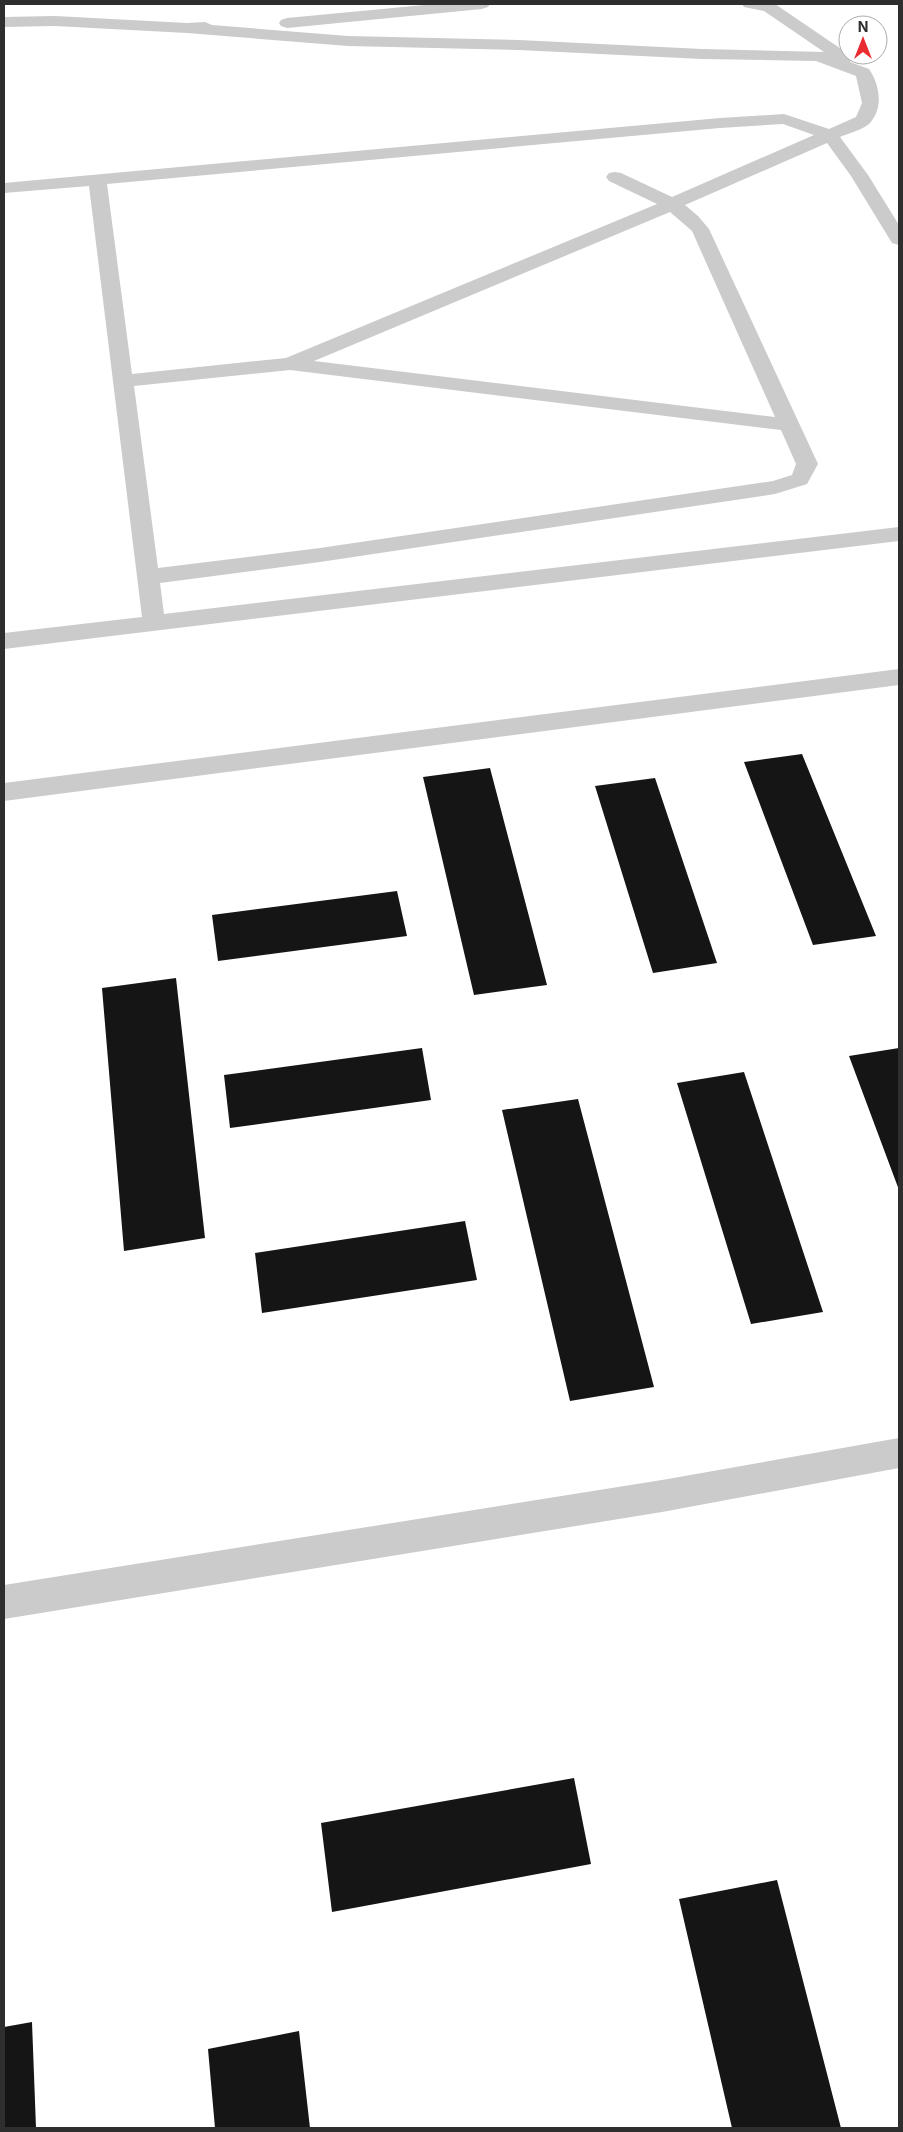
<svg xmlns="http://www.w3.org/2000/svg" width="903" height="2132" viewBox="0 0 903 2132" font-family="Inter,sans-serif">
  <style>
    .building { fill: #151515 }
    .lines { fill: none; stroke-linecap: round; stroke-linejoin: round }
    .lane { fill: #cbcbcb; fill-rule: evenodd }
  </style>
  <rect width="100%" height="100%" fill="#fff"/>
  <!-- building -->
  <path class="building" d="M802,754L876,936L813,945L744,762Z
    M490,768L547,985L474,995L423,777Z
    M655,778L717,963L653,973L595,786Z
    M397,891L407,936L218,961L212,915Z
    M176,978L205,1238L124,1251L102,988Z
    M422,1048L431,1100L230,1128L224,1075Z
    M899,1048V1190L849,1056Z
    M744,1072L823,1312L751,1324L677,1083Z
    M578,1099L654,1387L570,1401L502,1110Z
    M465,1221L477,1280L262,1313L255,1253Z
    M574,1778L591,1864L332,1912L321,1823Z
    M777,1880L841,2128H732L679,1899Z
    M32,2022L36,2128H4V2027Z
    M299,2031L310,2128H215L208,2049Z"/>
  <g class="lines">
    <!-- lane -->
    <path class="lane" d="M435,4H490L488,7L482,9L287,28L281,26L279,23L281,20L287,18Z
      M742,4H775L850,55L852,59L850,62L869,69C880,85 884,109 869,124C862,130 849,133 840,137L868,175L899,225V245L892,243L851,176L827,143L685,205L698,216L709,229L818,464L807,484L775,494L320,562L160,583L164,614L899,527V541L4,649V633L142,617L89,186L4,193V183L720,118L784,114L829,129L856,117L862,103L856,76L816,61L702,59L519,50L348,46L187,33L55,26L4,27V17L55,16L187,23L205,22L212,25L348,36L519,40L702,49L824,52L764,11L744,7ZM783,124L814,135L672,197L621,173L615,172L609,173L606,177L609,181L657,204L286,358L132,374L107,184L720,128ZM670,212L692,231L775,417L314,361ZM290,370L781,430L796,464L792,475L773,481L320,548L158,568L134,386Z
      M899,669V685L4,801V783Z
      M899,1438V1468L662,1512L4,1619V1585L662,1480Z"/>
  </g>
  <!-- border -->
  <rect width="903" height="2132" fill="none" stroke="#2e2e2e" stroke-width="10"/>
  <!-- north arrow -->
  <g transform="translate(863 40)"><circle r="24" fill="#ffffff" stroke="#ababab"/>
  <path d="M0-4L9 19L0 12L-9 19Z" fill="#ea2b30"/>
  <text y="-8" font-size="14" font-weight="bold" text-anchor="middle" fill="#2e2e2e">N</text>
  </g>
</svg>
